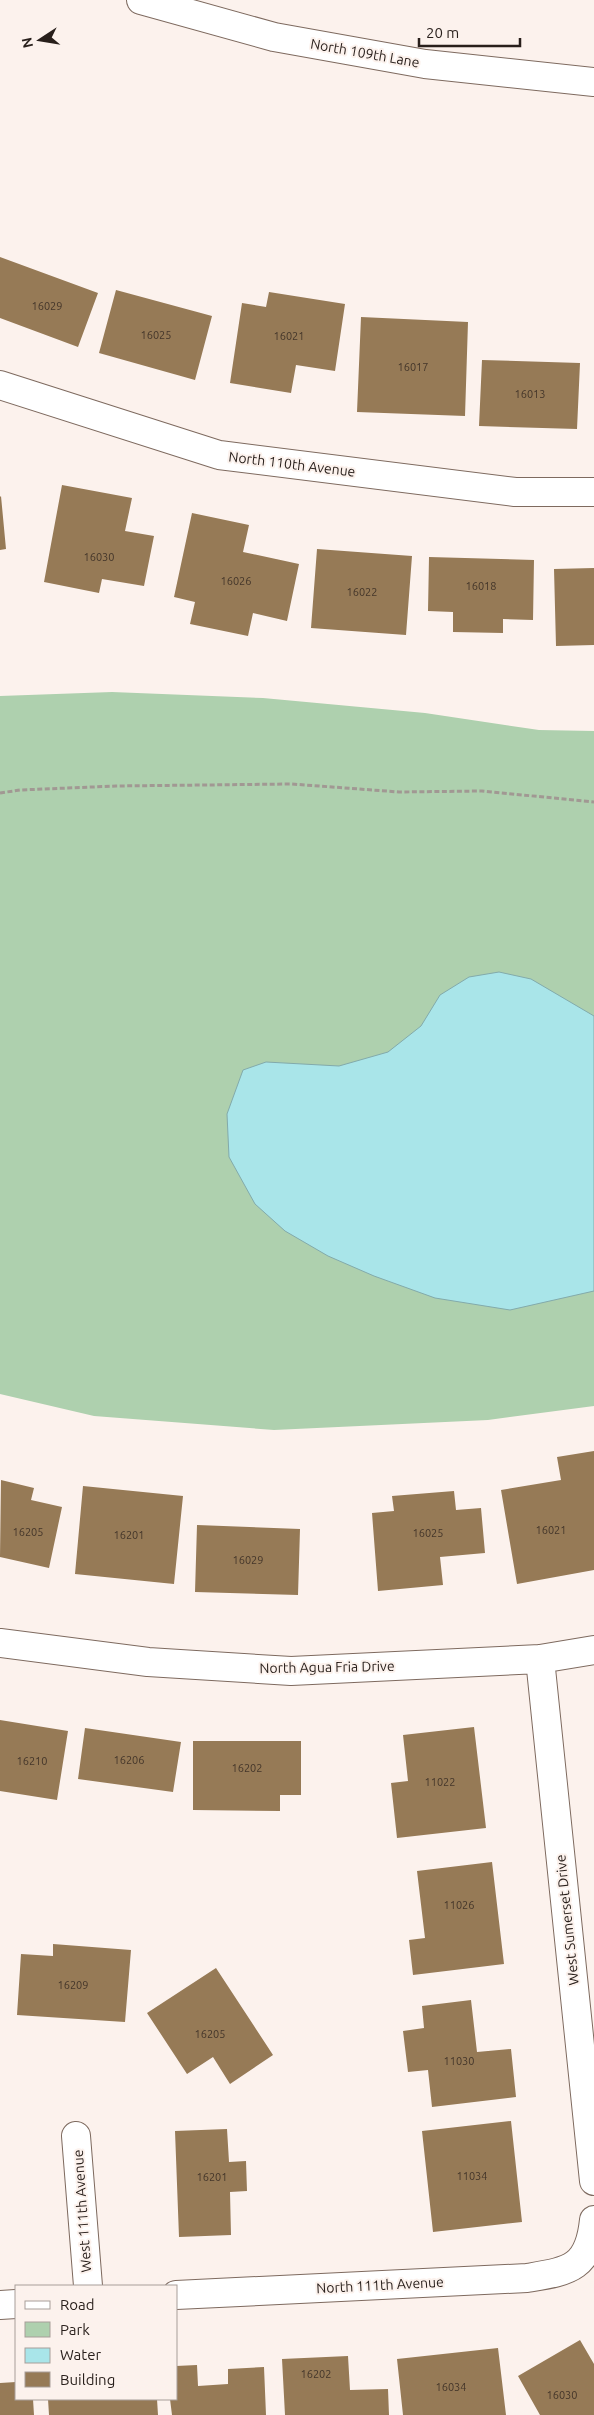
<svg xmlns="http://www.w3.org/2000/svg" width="594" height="2415" viewBox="0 0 594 2415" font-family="Ubuntu,sans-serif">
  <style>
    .green { fill: #aed0ae }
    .water { fill: #a9e5e9; stroke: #82aaab }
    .building { fill: #967a56 }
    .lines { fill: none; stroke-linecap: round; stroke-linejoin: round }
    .street-casing { stroke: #7e6a5f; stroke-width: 30 }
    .path { stroke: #a19893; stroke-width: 3; stroke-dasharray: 5 2.5; stroke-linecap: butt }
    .street { stroke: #fff; stroke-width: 28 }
    .labels { text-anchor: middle; stroke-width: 4; stroke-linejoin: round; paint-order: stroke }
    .number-label { font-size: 11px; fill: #44362a }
    .street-label { font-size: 14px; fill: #281f1b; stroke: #fcf2ed }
  </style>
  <rect width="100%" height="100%" fill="#fcf2ed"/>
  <!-- green -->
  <path class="green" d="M112,692L263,698L425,713L539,730L594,731V1406L488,1420L274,1430L94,1416L0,1394V696Z"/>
  <!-- water -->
  <path class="water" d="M499,972L531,979L594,1016V1291L510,1310L435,1298L374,1276L328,1256L285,1231L255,1204L229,1157L227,1114L243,1070L266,1062L339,1066L388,1052L421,1026L440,995L469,977Z"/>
  <!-- building -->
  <path class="building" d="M0,257L98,293L78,347L0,318Z
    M116,290L212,316L195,380L99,353Z
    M269,292L345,304L335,371L296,365L291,393L230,383L242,303L266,307Z
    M361,317L468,322L465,416L357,412Z
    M482,360L580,363L577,429L479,426Z
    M62,485L132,498L125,531L154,536L144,586L102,579L99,593L44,582Z
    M1,496L6,549L0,550V497Z
    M192,513L249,525L243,552L299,564L287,621L253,613L248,636L190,624L195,602L174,597Z
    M317,549L412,556L406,635L311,628Z
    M429,557L534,560L533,620L503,619V633L453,632V612L428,611Z
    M594,568V645L556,646L554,569Z
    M594,1451V1570L517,1584L501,1490L561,1480L557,1457Z
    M1,1480L34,1488L31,1500L62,1507L49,1568L0,1557Z
    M83,1486L183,1496L174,1584L75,1574Z
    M454,1491L456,1510L481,1508L485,1553L440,1557L443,1585L378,1591L372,1513L394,1511L392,1496Z
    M197,1525L300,1529L298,1595L195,1592Z
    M0,1720L68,1731L57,1800L0,1791Z
    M474,1727L486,1828L397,1838L391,1783L408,1781L403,1735Z
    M85,1728L181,1742L173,1792L78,1779Z
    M193,1741H301V1795H280V1811L193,1810Z
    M492,1862L504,1964L413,1975L409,1940L425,1938L417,1871Z
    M53,1944L131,1950L125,2022L17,2015L21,1954L53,1956Z
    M216,1968L273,2055L230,2084L213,2057L187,2074L147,2013Z
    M471,2000L477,2052L511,2049L516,2097L432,2107L428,2070L408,2072L403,2031L424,2028L422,2006Z
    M511,2121L522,2222L433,2232L422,2131Z
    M227,2129L229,2162L246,2161L247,2191L230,2192L231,2235L179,2237L175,2131Z
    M580,2340L594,2364V2415H540L518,2376Z
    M498,2348L506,2415H403L397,2359Z
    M348,2356L350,2390L388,2389L389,2415H285L282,2359Z
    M197,2365L198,2386L228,2384V2369L264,2367L266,2415H172L170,2399H176V2366Z
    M16,2382V2399H33L34,2415H0V2383Z
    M48,2399H157L158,2415H49Z"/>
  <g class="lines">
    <!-- street casing -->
    <g class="street-casing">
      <path id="street" d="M141,0L274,37L425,64L594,82
        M0,385L219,455L515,492H594
        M0,1643L148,1662L291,1671L540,1659L594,1650
        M540,1659L594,2181
        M76,2136L88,2286
        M176,2295L527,2278C569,2271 589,2269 594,2220
        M0,2305L16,2304"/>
    </g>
    <!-- path -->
    <path class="path" d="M0,793L20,790L116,786L292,784L399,792L482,791L594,802"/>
    <!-- street -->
    <use href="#street" class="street"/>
  </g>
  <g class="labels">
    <!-- number labels -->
    <g class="number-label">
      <text x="47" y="310">16029</text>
      <text x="156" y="339">16025</text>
      <text x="289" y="340">16021</text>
      <text x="413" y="371">16017</text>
      <text x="530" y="398">16013</text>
      <text x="99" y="561">16030</text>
      <text x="236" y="585">16026</text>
      <text x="481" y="590">16018</text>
      <text x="362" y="596">16022</text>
      <text x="551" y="1534">16021</text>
      <text x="28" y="1536">16205</text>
      <text x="428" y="1537">16025</text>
      <text x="129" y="1539">16201</text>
      <text x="248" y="1564">16029</text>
      <text x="129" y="1764">16206</text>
      <text x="32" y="1765">16210</text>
      <text x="247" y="1772">16202</text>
      <text x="440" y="1786">11022</text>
      <text x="459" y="1909">11026</text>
      <text x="73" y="1989">16209</text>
      <text x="210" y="2038">16205</text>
      <text x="459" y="2065">11030</text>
      <text x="472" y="2180">11034</text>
      <text x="212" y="2181">16201</text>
      <text x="316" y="2378">16202</text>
      <text x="451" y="2391">16034</text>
      <text x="562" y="2399">16030</text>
    </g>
    <!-- street labels -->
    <g class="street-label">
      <text transform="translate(365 53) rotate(10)" y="5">North 109th Lane</text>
      <text transform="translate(292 464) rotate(7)" y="5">North 110th Avenue</text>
      <text transform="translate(327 1667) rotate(-1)" y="5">North Agua Fria Drive</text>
      <text transform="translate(567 1920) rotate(-96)" y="5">West Sumerset Drive</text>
      <text transform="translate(82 2211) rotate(-94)" y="5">West 111th Avenue</text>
      <text transform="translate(380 2285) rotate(-3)" y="5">North 111th Avenue</text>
    </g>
  </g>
  <!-- legend -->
  <rect x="15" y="2285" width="162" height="115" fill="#fcf2ed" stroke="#a79e99"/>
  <rect x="25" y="2301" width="25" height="8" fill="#ffffff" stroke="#a79e99"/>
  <text x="60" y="2310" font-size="15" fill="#281f1b">Road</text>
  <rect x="25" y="2322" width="25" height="15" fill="#aed0ae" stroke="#a79e99"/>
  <text x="60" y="2335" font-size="15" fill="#281f1b">Park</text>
  <rect x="25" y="2348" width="25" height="15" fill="#a9e5e9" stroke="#a79e99"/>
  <text x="60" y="2360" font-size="15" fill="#281f1b">Water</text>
  <rect x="25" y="2372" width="25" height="15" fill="#967a56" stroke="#a79e99"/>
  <text x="60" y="2385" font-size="15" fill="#281f1b">Building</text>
  <!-- north arrow -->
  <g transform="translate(40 40) rotate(258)" stroke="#fcf2ed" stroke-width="4" paint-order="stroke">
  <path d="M0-4L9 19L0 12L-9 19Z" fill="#281f1b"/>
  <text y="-8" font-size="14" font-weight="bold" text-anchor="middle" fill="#281f1b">N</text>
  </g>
  <!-- scale -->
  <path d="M419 38v8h101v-8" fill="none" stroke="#281f1b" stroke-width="2.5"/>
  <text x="426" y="38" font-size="15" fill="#281f1b" stroke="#fcf2ed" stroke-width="4" paint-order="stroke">20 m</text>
</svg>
